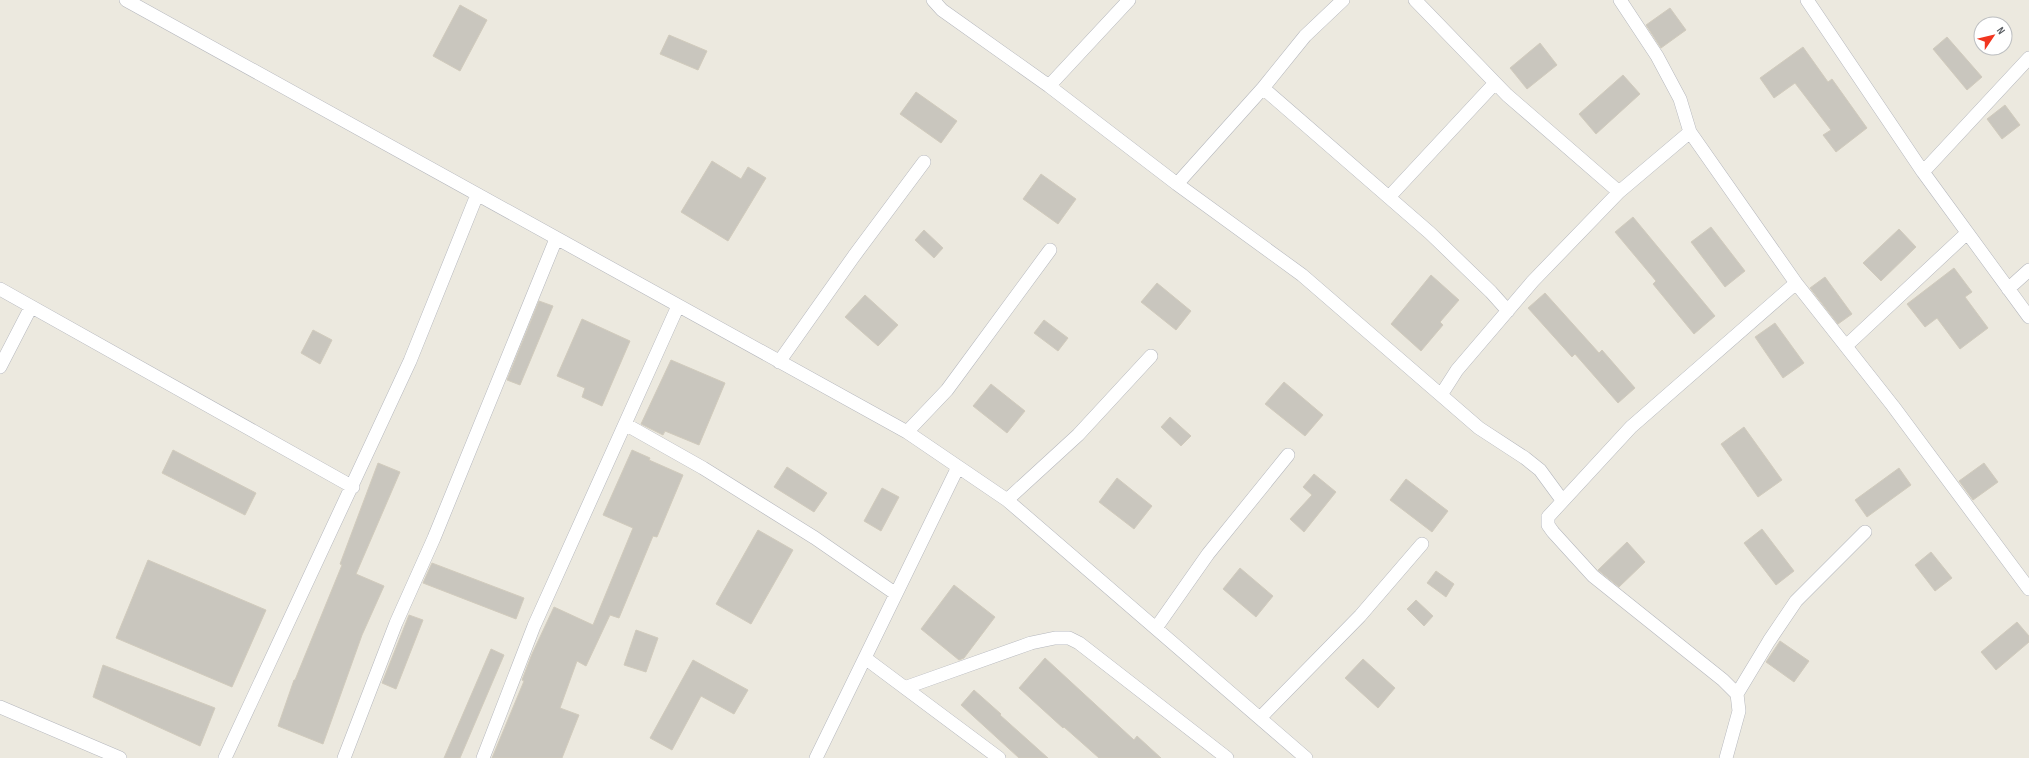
<svg xmlns="http://www.w3.org/2000/svg" width="2029" height="758" viewBox="0 0 2029 758" font-family="'Sofia Sans Condensed',sans-serif">
  <style>
    .building { fill: #c9c6be; stroke: #d1cbbd }
    .lines { fill: none; stroke-linecap: round; stroke-linejoin: round }
    .street-casing { stroke: #b5b7bd; stroke-width: 14 }
    .street { stroke: #fff; stroke-width: 13 }
  </style>
  <rect width="100%" height="100%" fill="#ece9df"/>
  <!-- building -->
  <path class="building" d="M460,5L487,20L460,71L433,56Z
    M1670,8L1686,30L1661,48L1646,25Z
    M669,35L707,51L698,70L660,54Z
    M1947,37L1982,77L1967,90L1933,49Z
    M1540,43L1557,65L1527,89L1510,68Z
    M1803,47L1828,82L1832,79L1867,128L1836,152L1823,135L1831,130L1795,83L1774,98L1760,78Z
    M1623,75L1640,94L1596,134L1579,114Z
    M916,92L957,121L941,143L900,114Z
    M2005,105L2020,125L2002,139L1987,119Z
    M712,161L741,179L748,167L766,178L728,241L681,212Z
    M1041,174L1076,199L1058,224L1023,199Z
    M1633,217L1715,316L1694,334L1653,284L1656,281L1615,232Z
    M1711,227L1745,271L1725,287L1691,242Z
    M1899,229L1916,247L1881,281L1863,263Z
    M924,230L943,248L934,258L915,240Z
    M1954,268L1972,292L1965,297L1988,328L1960,349L1937,318L1925,327L1907,304Z
    M1431,275L1459,300L1440,322L1443,325L1421,351L1391,324Z
    M1825,277L1852,314L1838,324L1810,288Z
    M1157,283L1191,311L1176,330L1141,302Z
    M1545,293L1599,353L1602,350L1635,388L1618,403L1575,354L1572,357L1528,308Z
    M865,295L898,325L878,346L845,317Z
    M539,301L553,306L520,385L507,380Z
    M582,319L630,341L602,406L582,397L585,388L557,376Z
    M1044,320L1068,338L1058,351L1034,333Z
    M1775,323L1804,363L1783,378L1755,337Z
    M313,330L332,340L320,364L301,353Z
    M671,360L725,383L699,445L665,431L663,435L641,424Z
    M1284,382L1323,415L1305,436L1265,404Z
    M991,384L1025,411L1007,433L973,406Z
    M1170,417L1191,436L1181,446L1161,427Z
    M1744,427L1782,480L1758,497L1721,444Z
    M173,450L256,493L245,515L162,473Z
    M632,450L650,458L649,460L683,475L657,537L653,536L619,618L610,615L586,666L577,661L560,708L579,715L562,758H492L524,681L522,680L532,654L554,607L593,625L633,528L603,515Z
    M378,463L400,472L356,574L384,586L362,635L323,744L278,726L294,680H295L342,565L340,564Z
    M1984,463L1998,482L1973,500L1959,481Z
    M787,467L827,493L814,512L774,487Z
    M1899,468L1911,485L1867,517L1855,500Z
    M1314,474L1336,492L1304,532L1290,519L1312,495L1303,487Z
    M1117,478L1152,506L1134,529L1099,502Z
    M1406,479L1448,511L1432,532L1390,500Z
    M882,488L899,497L881,531L864,521Z
    M1762,529L1794,571L1776,585L1744,543Z
    M758,530L793,550L751,624L716,604Z
    M1627,542L1645,562L1619,587L1598,570Z
    M1931,552L1952,578L1935,591L1915,565Z
    M148,560L266,610L232,687L116,638Z
    M432,563L524,598L516,619L423,583Z
    M1240,568L1273,596L1256,617L1223,589Z
    M1436,571L1454,584L1446,597L1427,583Z
    M954,585L995,617L964,658L959,660L921,629Z
    M1416,600L1433,616L1424,626L1407,609Z
    M409,615L423,620L396,689L382,683Z
    M2017,622L2029,636V642L1996,670L1981,652Z
    M636,630L658,638L646,672L624,665Z
    M1780,641L1809,661L1794,682L1766,662Z
    M491,649L504,655L460,758H444Z
    M1045,658L1134,740L1137,736L1161,758H1099L1064,727L1063,728L1019,688Z
    M1363,659L1395,688L1378,708L1345,678Z
    M693,660L748,690L734,714L701,696L672,750L650,738Z
    M103,665L215,708L200,746L93,697Z
    M974,690L1001,714L1000,715L1048,758H1019L961,705Z"/>
  <g class="lines">
    <!-- street casing -->
    <g class="street-casing">
      <path id="street" d="M126,0L907,432L1007,500L1306,758
        M933,0L942,10L1049,86L1177,184L1302,275L1479,428L1525,458L1540,470L1562,500
        M1415,0L1507,95L1619,192
        M1620,0L1657,56L1680,99L1690,132L1796,283L1893,406L2029,589
        M1807,0L1923,172L2029,317
        M1049,86L1129,0
        M1263,88L1430,233L1491,292L1508,311
        M1923,172L2029,58
        M1177,184L1263,88L1305,36L1343,0
        M1389,197L1495,83
        M0,289L353,487
        M2008,289L2029,270
        M1846,346L1967,233
        M779,362L854,256L924,162
        M0,367L31,307
        M1441,395L1457,370L1533,281L1619,192L1690,132
        M625,424L703,468L815,538L896,594
        M907,432L947,390L1050,250
        M1007,500L1078,435L1151,356
        M1156,628L1208,554L1288,455
        M865,658L999,758
        M907,687L1031,643L1055,638H1069L1079,643L1227,758
        M1737,694L1769,641L1796,601L1865,532
        M0,707L120,758
        M1260,718L1360,616L1422,544
        M225,758L410,361L477,195
        M344,758L396,623L434,538L556,239
        M483,758L534,626L678,306
        M816,758L958,467
        M1726,758L1739,711L1737,694L1723,680L1593,576L1553,532L1548,525V517L1631,427L1796,283"/>
    </g>
    <!-- street -->
    <use href="#street" class="street"/>
  </g>
  <!-- north arrow -->
  <g transform="translate(1993 36) rotate(55)"><circle r="19" fill="#ffffff" stroke="#bcbec0"/>
  <path d="M0-3L7 15L0 10L-7 15Z" fill="#f1351f"/>
  <text y="-6" font-size="11" font-weight="bold" text-anchor="middle" fill="#585c61">N</text>
  </g>
</svg>
